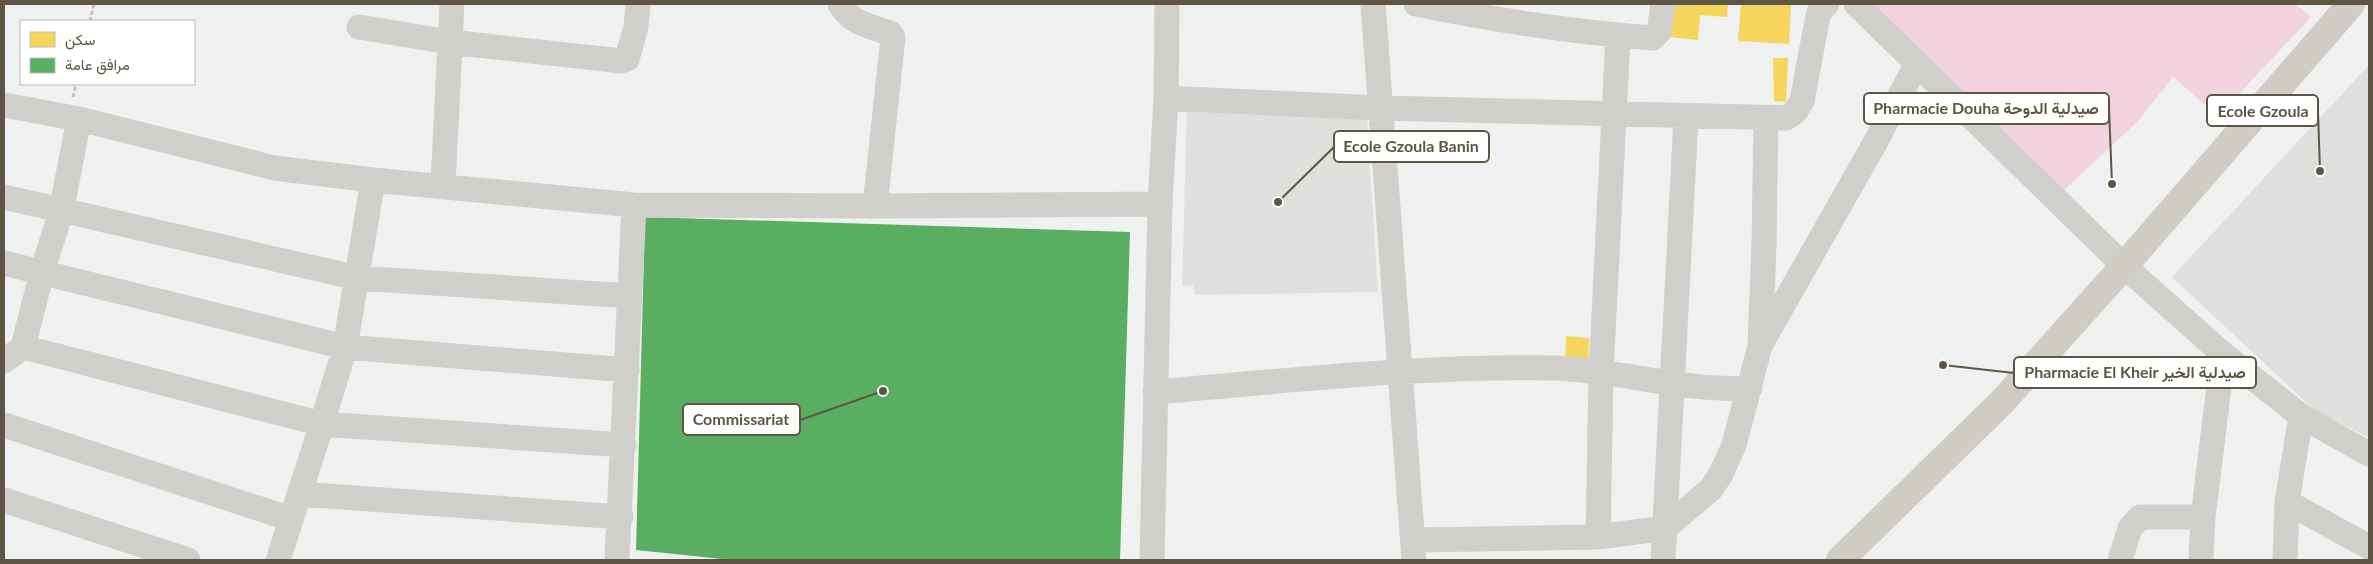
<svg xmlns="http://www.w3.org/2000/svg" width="2373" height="564" viewBox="0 0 2373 564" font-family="Lato,Vazirmatn,sans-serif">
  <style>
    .education { fill: #dfdfde }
    .green { fill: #f1d2de }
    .homes { fill: #f6d55c }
    .public { fill: #5aae61 }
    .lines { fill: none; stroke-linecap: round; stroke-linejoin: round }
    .path { stroke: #cabebf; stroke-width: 3; stroke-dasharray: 4 2.5; stroke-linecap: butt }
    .minor { stroke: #d1cfcb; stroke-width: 25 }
    .major { stroke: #cfccc6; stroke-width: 28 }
    .leader { fill: none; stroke: #5d5645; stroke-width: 2 }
    .callout-dot { fill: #5d5645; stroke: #fff; stroke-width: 2 }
    .callout { fill: #fff; stroke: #5d5645; stroke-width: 2 }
    .callout-label { font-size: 16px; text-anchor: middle; font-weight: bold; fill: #5d5645 }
  </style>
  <rect width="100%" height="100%" fill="#eff0f0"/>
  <!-- education -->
  <path class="education" d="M2369,65V438L2313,409L2172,277Z
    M1187,109L1367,120L1378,292L1195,295L1193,285L1182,286Z"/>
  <!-- green -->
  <path class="green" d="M1862,4H2295L2311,17L2218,116L2173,77L2137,122L2064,190Z"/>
  <!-- homes -->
  <path class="homes" d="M1673,4H1728L1727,17L1700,15L1698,40L1670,37Z
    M1741,4H1791L1789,44L1738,41Z
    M1773,58H1788L1786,102L1774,101Z
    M1566,336L1589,338L1588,369L1565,364Z"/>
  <!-- public -->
  <path class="public" d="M645,217L1130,232L1120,560H732L636,550Z"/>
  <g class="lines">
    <!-- path -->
    <path class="path" d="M90,21L94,4
      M73,97L76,84"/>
    <!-- minor -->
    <path class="minor" d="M840,4C851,24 870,26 890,33L893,37L875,206
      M1373,4L1414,560
      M1416,4C1494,20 1573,32 1653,38L1659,32L1663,4
      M1856,4L2124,266L2223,354L2301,416L2369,454
      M359,27L449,42L622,61L627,59L636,27L638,4
      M1166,98L1379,108L1786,118L1795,112L1802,101L1817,21L1819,12L1827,4
      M4,105L79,119L274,168L373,180L634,205L875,206L1160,204
      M443,185L452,4
      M4,197L358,278L630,296
      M4,263L345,347L627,370
      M1762,342L1875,143L1917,63
      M23,347L322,424L624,445
      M4,361L23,347L42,272L61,212L79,119
      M1155,392C1288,381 1421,365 1555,368C1620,370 1684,392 1750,388
      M4,425L291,519
      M299,494L621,517
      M4,500L188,560
      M2287,502L2369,547
      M1598,537L1601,374L1618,36
      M1414,540L1598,537L1665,528L1711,489L1721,474L1734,445L1760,346L1764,244L1766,118
      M278,560L322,424L345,347L373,180
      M617,560L634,205
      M1152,560L1160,204L1166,98L1167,4
      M1663,560L1686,117
      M2120,560L2130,528L2140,517H2203
      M2201,560L2203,517L2223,354
      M2285,560L2287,502L2301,416"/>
    <!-- major -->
    <path class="major" d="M1840,560L2002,402L2124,266L2351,4"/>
  </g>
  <!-- callouts -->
  <path class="leader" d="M2112 184L2109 108M2320 171L2318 111M1278 202L1334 147M1943 365L2014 373M883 391L800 420"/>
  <g class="callout-dot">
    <circle cx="2112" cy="184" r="5"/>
    <circle cx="2320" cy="171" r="5"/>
    <circle cx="1278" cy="202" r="5"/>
    <circle cx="1943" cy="365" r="5"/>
    <circle cx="883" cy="391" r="5"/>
  </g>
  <g class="callout">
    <rect x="1864" y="93" width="245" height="31" rx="5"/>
    <rect x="2207" y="95" width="111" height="31" rx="5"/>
    <rect x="1334" y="131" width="155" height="31" rx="5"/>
    <rect x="2014" y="357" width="242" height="31" rx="5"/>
    <rect x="683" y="404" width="117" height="31" rx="5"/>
  </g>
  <g class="callout-label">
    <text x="1986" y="114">Pharmacie Douha صيدلية الدوحة</text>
    <text x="2263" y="117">Ecole Gzoula</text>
    <text x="1411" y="152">Ecole Gzoula Banin</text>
    <text x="2135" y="378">Pharmacie El Kheir صيدلية الخير</text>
    <text x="741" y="425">Commissariat</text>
  </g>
  <!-- border -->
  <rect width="2373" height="564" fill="none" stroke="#5d5645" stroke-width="10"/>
  <!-- legend -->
  <rect x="20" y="20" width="175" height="65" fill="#ffffff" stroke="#bebbb5"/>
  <rect x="30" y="32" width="25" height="15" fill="#f6d55c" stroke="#bebbb5"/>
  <text x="65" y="45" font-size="15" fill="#5d5645">سكن</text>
  <rect x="30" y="58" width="25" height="15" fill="#5aae61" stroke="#bebbb5"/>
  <text x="65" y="70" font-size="15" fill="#5d5645">مرافق عامة</text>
</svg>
